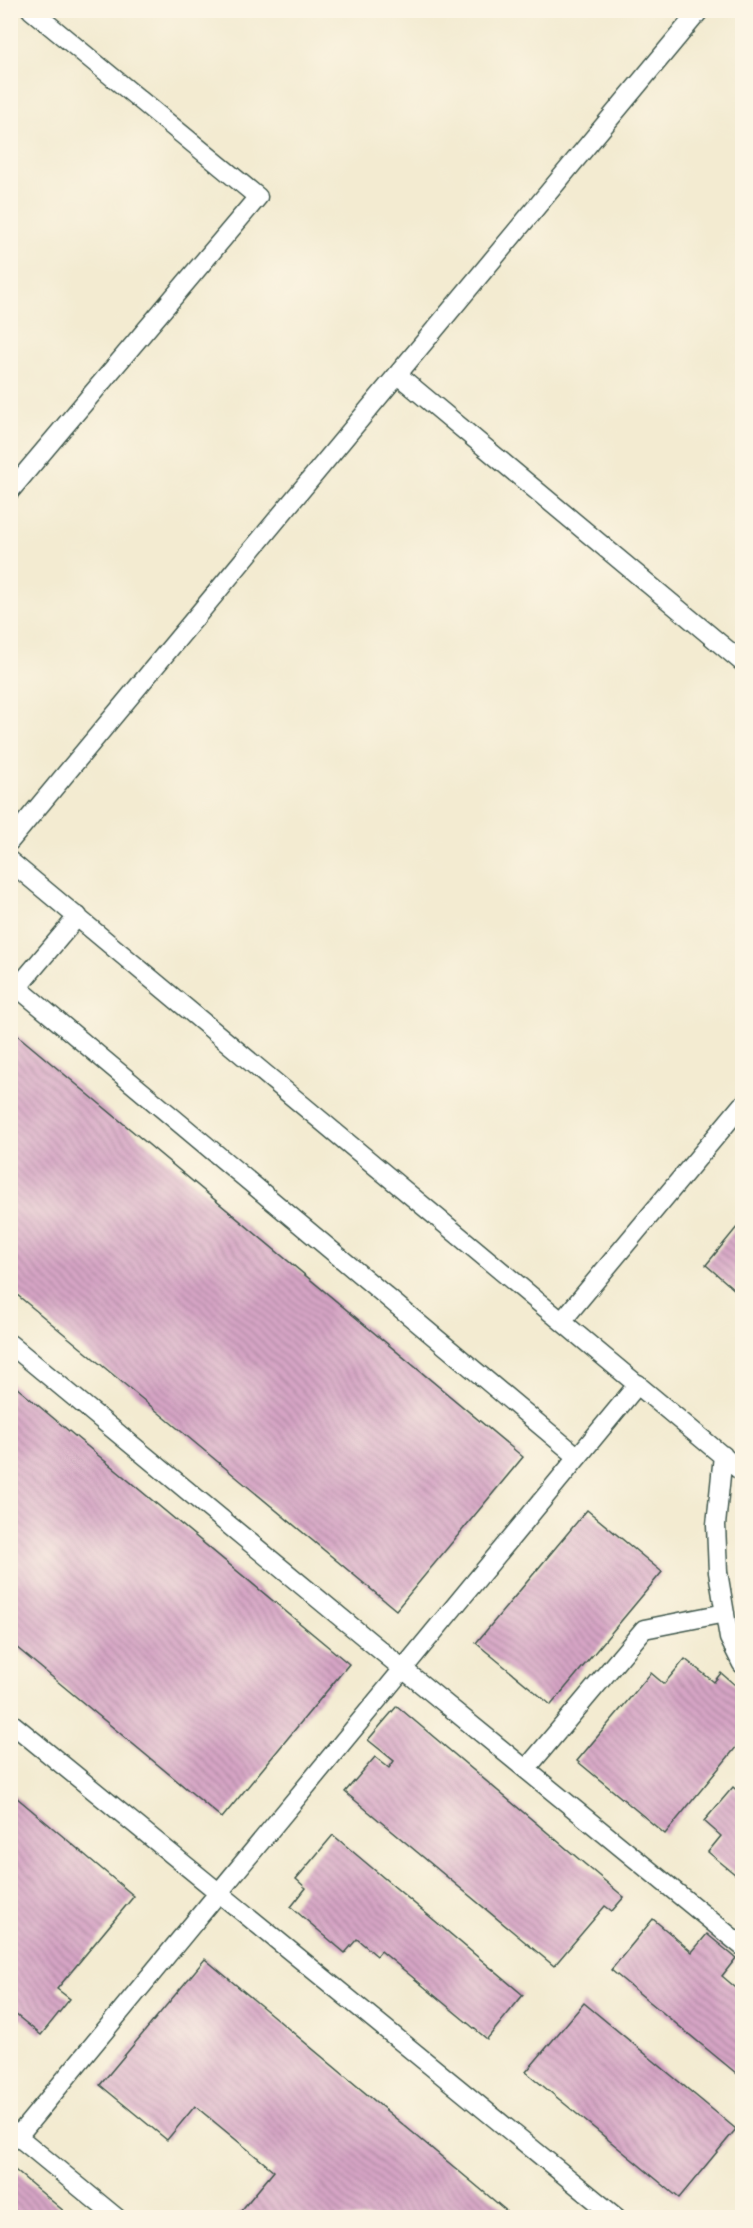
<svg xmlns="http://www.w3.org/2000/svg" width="753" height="2228" viewBox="0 0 753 2228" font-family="Itim,sans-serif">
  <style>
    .building { fill: url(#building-back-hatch) }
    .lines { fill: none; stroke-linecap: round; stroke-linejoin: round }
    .lane-casing { stroke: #3f574c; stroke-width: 21 }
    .lane { stroke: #fff; stroke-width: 18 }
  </style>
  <defs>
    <pattern id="building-back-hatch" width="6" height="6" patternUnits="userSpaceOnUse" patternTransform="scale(1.5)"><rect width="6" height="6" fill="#d6a4c5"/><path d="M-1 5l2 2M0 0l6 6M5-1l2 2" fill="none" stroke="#ad87a1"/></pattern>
  </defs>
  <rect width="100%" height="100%" fill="#fcf5e5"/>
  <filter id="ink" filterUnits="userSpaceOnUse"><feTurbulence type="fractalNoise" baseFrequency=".0167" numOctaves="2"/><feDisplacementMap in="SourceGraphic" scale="12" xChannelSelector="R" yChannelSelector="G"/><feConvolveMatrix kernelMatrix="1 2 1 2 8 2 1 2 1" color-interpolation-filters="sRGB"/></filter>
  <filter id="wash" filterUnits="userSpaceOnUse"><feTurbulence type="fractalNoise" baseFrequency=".008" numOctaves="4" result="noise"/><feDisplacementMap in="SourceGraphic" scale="24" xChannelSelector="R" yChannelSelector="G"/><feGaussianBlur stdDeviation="1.35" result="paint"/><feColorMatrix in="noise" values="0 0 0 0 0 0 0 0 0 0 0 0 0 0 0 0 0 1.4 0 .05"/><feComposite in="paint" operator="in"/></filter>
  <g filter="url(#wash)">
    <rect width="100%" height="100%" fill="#f3ebd1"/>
    <g id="blocks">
      <!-- building -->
      <path class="building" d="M10,1029L523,1457L396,1610L10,1289Z
        M742,1221V1296L706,1265Z
        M10,1382L349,1664L222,1818L10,1642Z
        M587,1510L662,1572L551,1705L476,1643Z
        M685,1659L714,1682L721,1673L742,1691V1740L665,1834L577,1761L651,1673L664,1684Z
        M397,1706L624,1897L612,1911L605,1906L554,1966L345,1792L375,1757L389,1768L394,1761L368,1740Z
        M733,1787L742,1795V1880L708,1852L721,1836L704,1821Z
        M10,1792L134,1896L57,1989L70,1999L41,2035L10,2010Z
        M333,1835L523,1995L487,2039L381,1951L377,1956L357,1939L345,1953L291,1907L306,1888L296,1879Z
        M653,1919L692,1952L707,1934L736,1958L722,1976L742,1993V2078L611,1970Z
        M205,1959L272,2015L515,2218H235L274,2171L195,2106L167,2140L100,2085Z
        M584,2003L736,2129L679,2198L526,2072Z
        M10,2166L72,2218H10Z"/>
    </g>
  </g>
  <g filter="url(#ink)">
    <use href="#blocks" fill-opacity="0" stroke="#3f574c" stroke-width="1.5"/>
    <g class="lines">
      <!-- lane casing -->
      <g class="lane-casing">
        <path id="lane" d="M398,375L742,662
          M10,491L258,197L31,10
          M10,841L700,10
          M10,861L742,1472
          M17,987L578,1457
          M11,995L78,916
          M562,1321L742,1105
          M10,1344L403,1669L742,1946
          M723,1455L716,1525L718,1572L729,1638L742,1664
          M10,1722L617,2218
          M527,1768L644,1629L725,1613
          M10,2130L117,2218
          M18,2136L638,1384"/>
      </g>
      <!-- lane -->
      <use href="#lane" class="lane"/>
    </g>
  </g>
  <!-- margin -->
  <rect width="753" height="2228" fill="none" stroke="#fcf5e5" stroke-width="36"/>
</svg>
